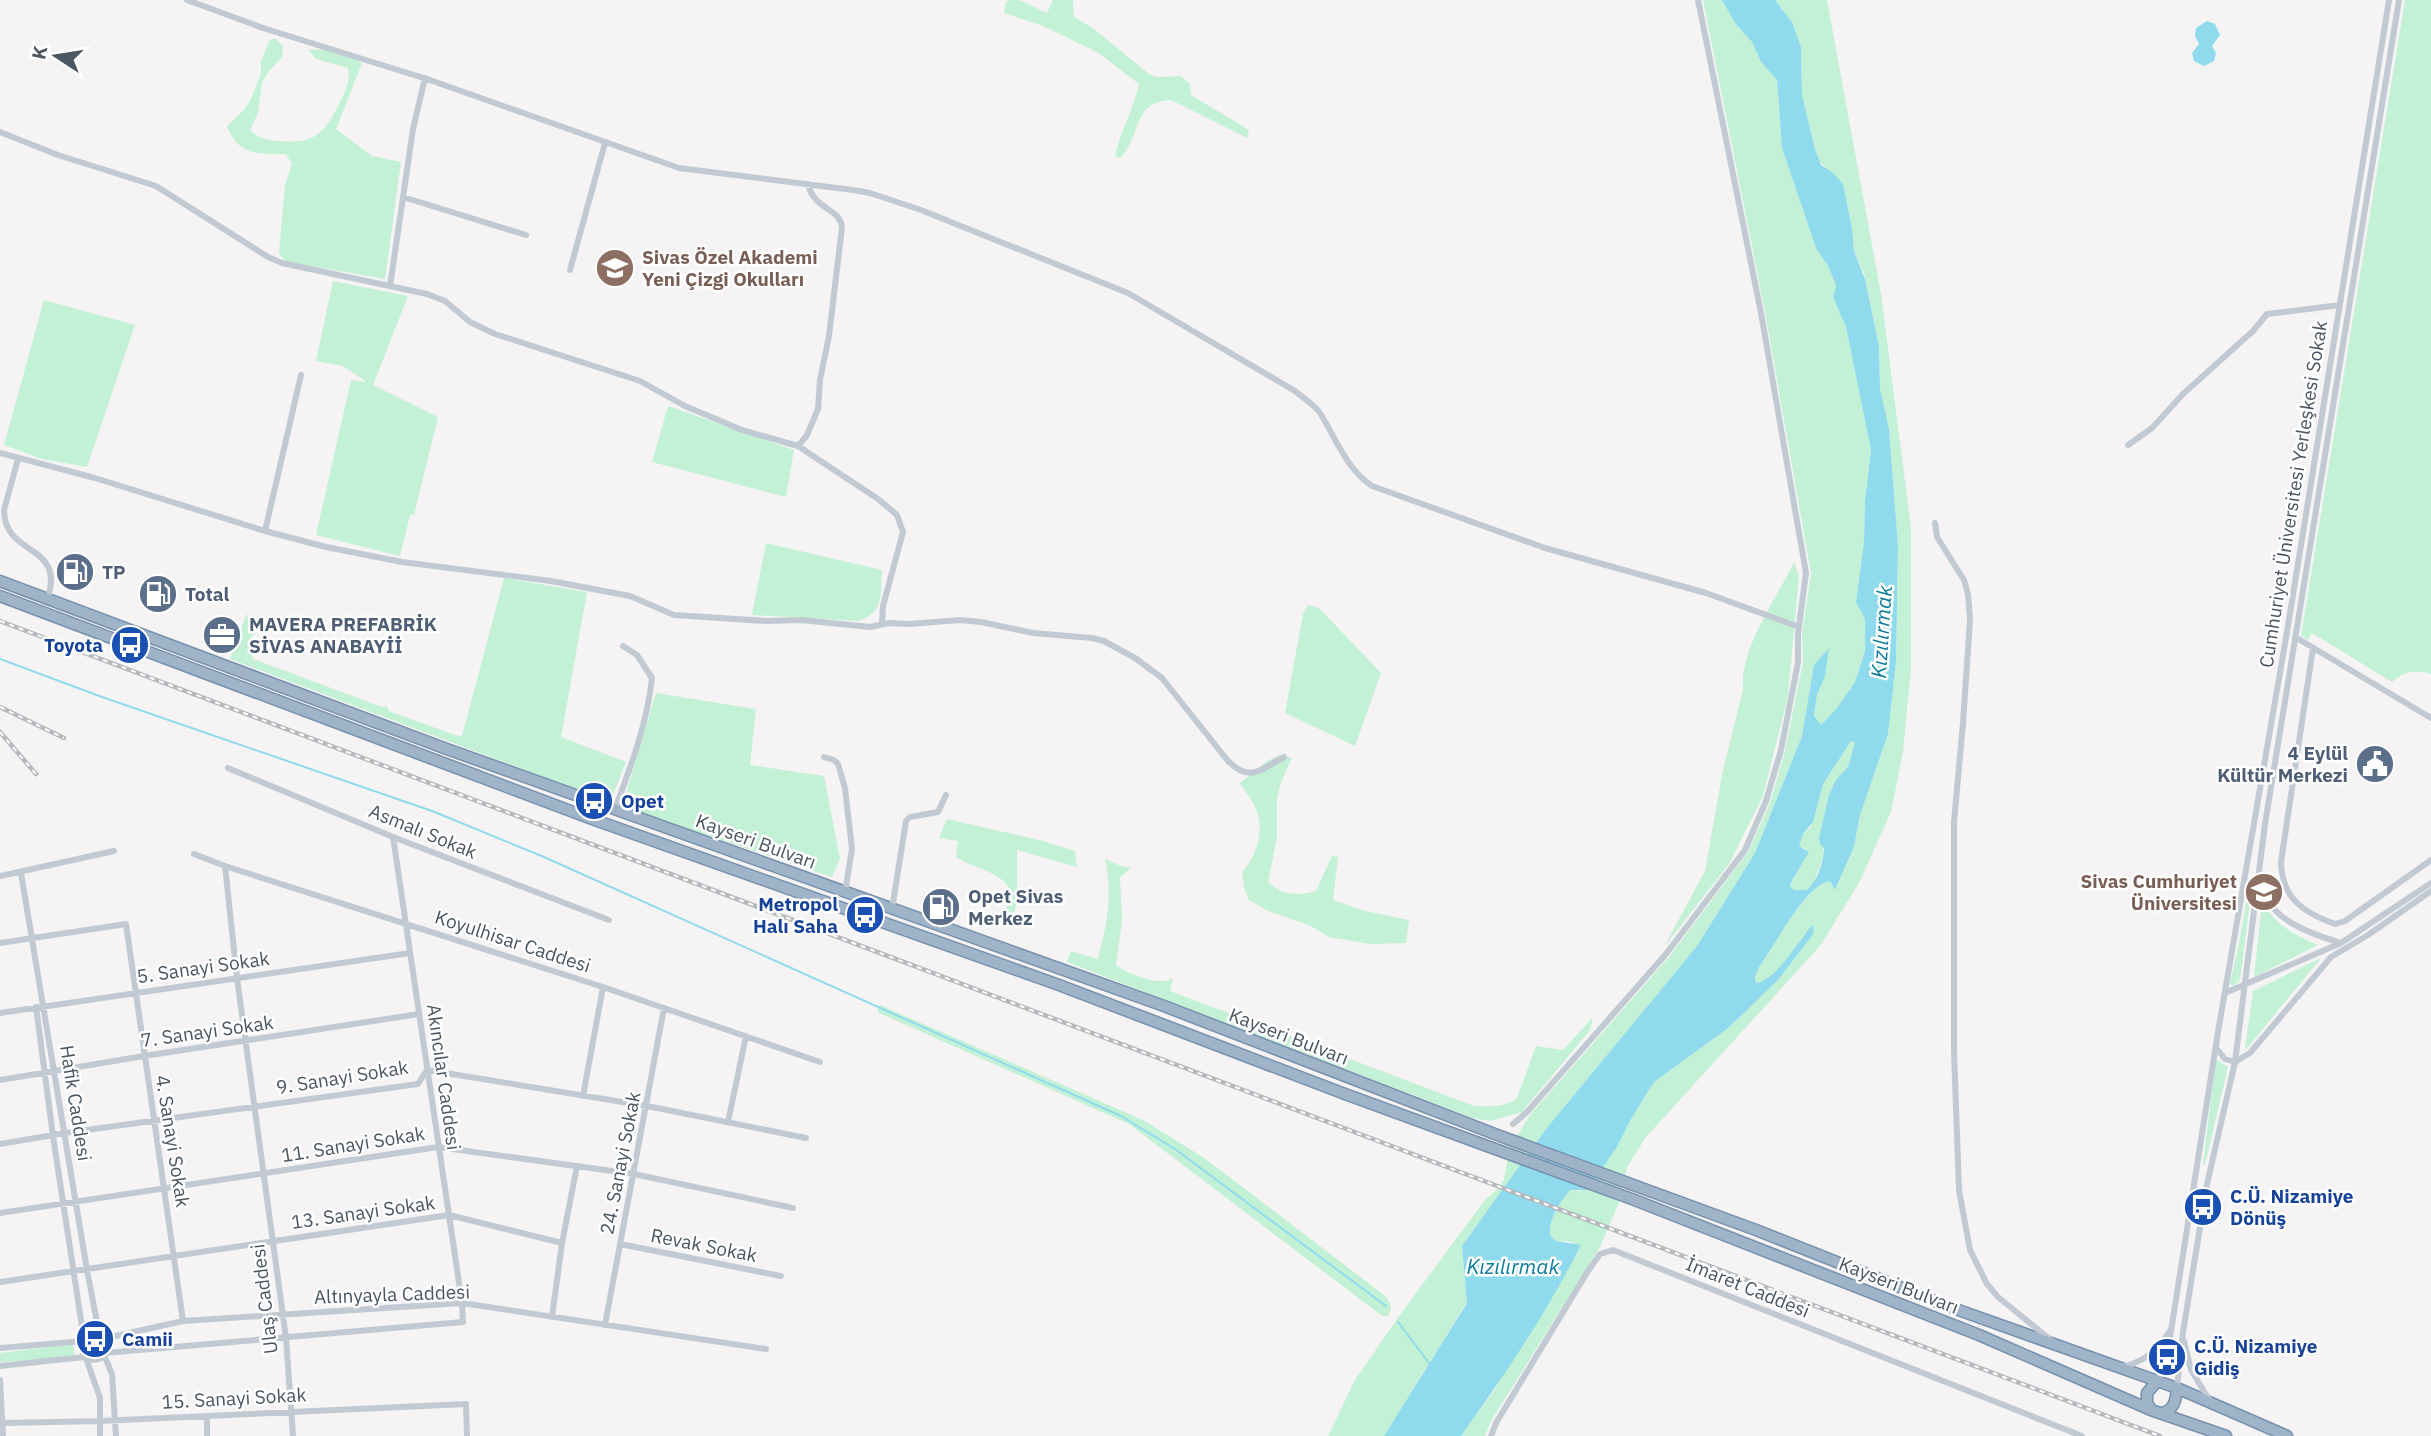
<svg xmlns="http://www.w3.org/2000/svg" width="2431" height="1436" viewBox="0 0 2431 1436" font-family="'IBM Plex Sans',sans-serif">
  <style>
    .green { fill: #c3f1d5 }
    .water { fill: #90daee; fill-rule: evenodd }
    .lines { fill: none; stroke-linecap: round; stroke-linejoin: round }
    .stream { stroke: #90daee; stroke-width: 2 }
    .trunk-casing { stroke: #7690ad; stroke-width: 13 }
    .minor { stroke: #c1cad2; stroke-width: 6 }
    .trunk { stroke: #9fb4c9; stroke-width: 10 }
    .rail-casing { stroke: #b5b8bd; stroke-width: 4.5 }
    .rail { stroke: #fff; stroke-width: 2; stroke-dasharray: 5; stroke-linecap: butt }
    .labels { text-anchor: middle; stroke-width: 5; stroke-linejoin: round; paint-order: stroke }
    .education-label { font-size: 19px; font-weight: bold; fill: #785e54; stroke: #fff; text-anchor: start }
    .street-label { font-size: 19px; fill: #4a5661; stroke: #fff }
    .service-label { font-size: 19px; font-weight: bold; fill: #4e5e75; stroke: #fff; text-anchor: start }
    .transit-label { font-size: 19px; font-weight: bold; fill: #164399; stroke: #fff; text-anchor: start }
    .water-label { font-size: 21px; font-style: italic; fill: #0c7c9b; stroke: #fff }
  </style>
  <rect width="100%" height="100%" fill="#f5f3f3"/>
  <!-- green -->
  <path class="green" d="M1010,0H1019L1047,13L1053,0H1073L1074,17L1093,28L1149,74L1156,77L1181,76L1190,84L1191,95L1249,130L1247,138L1171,100C1131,102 1142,137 1120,158L1115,156C1120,131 1134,109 1139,84L1097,52L1043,26L1004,13L1006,2Z
    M1703,0H1722L1735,23L1752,42L1761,62L1777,80L1782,148L1816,248L1828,266L1836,285L1833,297L1846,327L1871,450L1865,501L1864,542L1856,602L1865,619V651L1855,682L1837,708L1821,725L1814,717L1817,695L1825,676L1814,665L1802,736L1755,853L1697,946L1546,1129L1462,1246L1467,1302L1384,1436H1328L1355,1380L1402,1312L1485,1200L1498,1189L1504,1179L1510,1147L1530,1115L1669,957L1748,852L1770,803L1785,751L1803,662L1802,634L1811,573L1765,312Z
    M1775,0H1827L1881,294L1911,528V668L1903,752L1891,812L1859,883L1820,946L1646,1137L1627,1167L1620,1200L1600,1247L1491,1421L1485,1436H1461L1496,1388L1573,1242L1556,1241L1551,1237C1547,1221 1560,1202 1570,1190L1582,1191L1617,1147L1631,1119L1654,1082L1727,1029L1745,1012L1777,981L1812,936V925C1798,941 1777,981 1756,983L1755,977L1759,967C1774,947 1806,885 1830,881L1836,889L1854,847L1860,815L1888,734L1896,662L1898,546L1889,429L1880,388L1879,346L1869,297L1864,273L1854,251L1852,228L1843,184L1818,160L1802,95L1801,47L1792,22Z
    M2405,0H2431V674C2416,669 2404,671 2392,682L2312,633L2308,640L2301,636Z
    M275,38L283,46L282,57L268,72L262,83L258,113L250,130C259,139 267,140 279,141C315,144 323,135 339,104C344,94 351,80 348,68L316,59L308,50C324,47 349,55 362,63L336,129L372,156L401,162L385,279L288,262L283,259L279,252L285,185L292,164L286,154C257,154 239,156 227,126L244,110L251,99L261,74V61L269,41Z
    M333,281L408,296L373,385L438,417L414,515H410L400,556L316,535L351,380L367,382L343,366L316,361Z
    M44,300L135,325L87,467L42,459L4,445Z
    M668,406L794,450L786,497L652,462Z
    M766,543L882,570C880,596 885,612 858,621L752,615Z
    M1794,562L1799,576L1788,696L1763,796L1729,864L1664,947L1705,871L1722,775L1743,689C1740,647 1776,600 1794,562Z
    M504,578L587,592L561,737L626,762L610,802L230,659L247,613L249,629L255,633L249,641L253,659L382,707L387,706L389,711L455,735L462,736Z
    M1308,605L1319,608L1381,673L1355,746L1285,713L1303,614Z
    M656,693L756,709L750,765L824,776L840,859L832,877L622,807Z
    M1851,740L1855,742L1848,767L1829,795L1822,860L1814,882L1806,890H1794L1790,887L1800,867L1805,848L1799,846L1803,834L1811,827L1823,784Z
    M1280,755L1292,758L1281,782L1277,799V837L1268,882C1283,896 1298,896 1316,891L1332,856L1338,857L1333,900L1361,910L1409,920L1406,943L1370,944L1329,937L1309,925L1268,911L1249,900L1244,887L1242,872C1255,859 1262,837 1259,819C1257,806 1247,794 1240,783L1267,761Z
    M947,819L1043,841L1075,851L1077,867L1017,850V902L1012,921L1006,919L1008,886C996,870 972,868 956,857L958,841L939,838Z
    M1105,859L1121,866L1131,868L1120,877L1122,920L1116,965C1127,974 1162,987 1173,978L1170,991L1474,1106C1489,1106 1505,1108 1517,1098L1536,1046L1563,1050L1593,1017L1590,1030L1522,1112L1490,1121L1473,1118L1067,962L1071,951L1098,959C1107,925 1113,894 1105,859Z
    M2250,878H2253L2240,980L2233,986L2230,983L2239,944Z
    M2262,902C2274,924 2296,936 2318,945L2254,977Z
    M2321,958L2249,1046L2245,1049L2253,991Z
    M880,1005L1143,1120L1203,1157L1384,1295C1391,1302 1393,1307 1388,1316H1382L1129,1124L877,1012Z
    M2216,1059L2228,1067L2205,1165L2203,1164Z
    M71,1344L74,1347V1358L0,1362V1353Z"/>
  <!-- water -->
  <path class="water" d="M1722,0H1775L1792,22L1801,47L1802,95L1815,149L1821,165L1832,172L1843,184L1852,228L1854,251L1865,279L1879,346L1880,388L1889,429L1898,546L1896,662L1888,734L1860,815L1854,847L1835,890L1830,881C1806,884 1774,947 1759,967L1755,977L1756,983C1776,981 1799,940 1812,925L1814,930L1812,936L1777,981L1745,1012L1727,1029L1654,1082L1631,1119L1617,1147L1587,1190H1570C1560,1202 1547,1221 1551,1237L1556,1241L1581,1245C1547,1312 1505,1375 1461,1436H1384L1467,1303L1462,1246L1546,1129L1697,946L1755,853L1802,736L1814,665L1829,648L1825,676L1817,695L1814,716L1821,725L1837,708L1855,682L1865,651V619L1856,602L1864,542L1865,501L1871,450L1846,327L1833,297L1836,285L1828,266L1816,248L1782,148L1777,80L1761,62L1752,42L1735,23ZM1851,741L1855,742L1848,767L1836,780L1829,795L1819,838L1820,844L1824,848C1823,863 1818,881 1806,890H1794L1790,886L1792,881L1809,852L1799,846L1803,834L1813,822L1823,784Z
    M2207,21L2215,24L2220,35L2212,46L2216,53L2214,61L2204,66L2194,61L2192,53L2199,44L2195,36L2196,28Z"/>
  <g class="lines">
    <!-- stream -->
    <path class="stream" d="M0,659L102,697L432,811L544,857L1121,1116L1175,1149L1386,1306
      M1398,1322L1429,1363"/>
    <!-- trunk casing -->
    <g class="trunk-casing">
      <path id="trunk" d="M0,581L444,748L1164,1006L1500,1136L1756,1230L1950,1307L2177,1388L2287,1436
        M0,596L592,819L1059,985L1345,1094L1632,1199L1979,1335L2151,1410L2226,1436
        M2151,1409L2147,1403V1393L2158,1380
        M2160,1413C2174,1412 2176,1400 2177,1388"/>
    </g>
    <!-- minor -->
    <path class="minor" d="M187,0L263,28L427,79L679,168L853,190L870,193L921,210L1128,293L1295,391C1303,398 1315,405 1320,413C1337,440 1345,467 1372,486L1545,548L1706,593L1799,627
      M0,132L58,155L156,186L268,257L282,263L427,294L445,301L470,322L495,334L640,381L685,406L742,430L798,446L878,499L897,515L903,532L883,606L882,624
      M403,197L526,235
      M570,270L605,143
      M390,286L413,129L425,78
      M2128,445L2152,428L2183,394L2253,331L2267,314L2340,305
      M798,446L807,435L818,409L820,380L829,336L842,227C840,208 814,210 808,184
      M0,453L95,478L265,531L326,547L402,562L551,581L630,596L674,615L766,621L801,620L870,627L889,623L909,624L960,620L981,622L1033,633L1092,638L1104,641L1135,658L1162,678L1228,761C1251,783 1259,770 1284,757
      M18,459L4,510C4,557 65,542 48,598
      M1935,523L1937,537L1964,580L1968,594L1970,620L1963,723L1954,822V1051L1959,1190L1970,1250L1987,1284L1998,1297L2052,1341
      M265,531L301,375
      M2295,637L2431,718
      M2313,648L2281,862C2282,898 2302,912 2335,924L2345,921L2431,860
      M824,757L834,760L838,764L845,788L852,849L845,892
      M228,768L393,837L609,920
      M615,809C631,766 647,724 652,678L637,655L623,646
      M194,854L225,866L603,987L820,1062
      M225,866L237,978L286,1338L293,1436
      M21,873L87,1270L100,1338
      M0,876L114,851
      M2259,883C2270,920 2308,933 2341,943
      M892,909L906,821L910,817L938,812L946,795
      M0,943L126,924L183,1321
      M2225,993L2341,943L2431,883
      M36,1007L53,1136L84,1340
      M0,1013L410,953
      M2217,1049L2225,1059L2235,1062L2250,1053L2331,957L2368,935L2431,891
      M0,1080L144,1056L419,1014
      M583,1096L603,987
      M728,1122L746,1036
      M1513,1124L1527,1112L1666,954L1745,850L1766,801L1781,750L1798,662V634L1806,573L1761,313L1698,0
      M0,1144L65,1133L418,1084L427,1070L647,1106L806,1138
      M0,1213L438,1147L634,1174L793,1208
      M620,1244L781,1276
      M0,1282L449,1215L562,1243
      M552,1317L562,1243L577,1166
      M605,1325L664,1008
      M82 1348a12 12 0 1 1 24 0a12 12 0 1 1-24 0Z
      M102,1339L183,1321L462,1303L766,1349
      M2184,1341L2191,1370L2210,1401
      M0,1348L84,1341
      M105,1353L463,1322L462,1303L393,837
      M104,1355L112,1374L116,1436
      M86,1358L100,1398V1436
      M0,1366L85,1357
      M2123,1367C2144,1361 2158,1351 2169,1332
      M0,1380L3,1436
      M2158,1380L2168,1350L2218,1032L2287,632L2389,0
      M2177,1388L2183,1332L2207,1184L2235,1062L2265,824L2399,0
      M207,1416V1436
      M3,1423L100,1421L466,1404L467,1436
      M1491,1436L1496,1423L1588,1271L1600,1254L1613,1250L2082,1436"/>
    <!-- trunk -->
    <use href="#trunk" class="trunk"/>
    <!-- rail casing -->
    <g class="rail-casing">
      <path id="rail" d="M0,621L2160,1436
        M0,707L64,738
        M0,732L36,774"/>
    </g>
    <!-- rail -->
    <use href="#rail" class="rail"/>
  </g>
  <!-- icons -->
  <defs>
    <g id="school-disc" transform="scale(2.0125)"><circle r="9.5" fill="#8d6e63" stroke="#fff"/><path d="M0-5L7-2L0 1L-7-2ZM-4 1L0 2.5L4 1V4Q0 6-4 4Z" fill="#fff"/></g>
    <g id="fuel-disc" transform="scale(2.0125)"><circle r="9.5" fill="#5c6f8a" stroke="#fff"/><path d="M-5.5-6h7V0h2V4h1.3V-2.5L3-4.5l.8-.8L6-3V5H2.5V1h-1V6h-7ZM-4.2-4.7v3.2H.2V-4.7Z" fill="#fff"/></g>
    <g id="office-disc" transform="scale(2.0125)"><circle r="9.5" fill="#5c6f8a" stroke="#fff"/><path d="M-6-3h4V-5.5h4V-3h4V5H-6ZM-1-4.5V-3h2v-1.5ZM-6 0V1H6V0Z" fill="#fff"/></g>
    <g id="bus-disc" transform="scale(2.0125)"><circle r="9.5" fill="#1a4fb4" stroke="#fff"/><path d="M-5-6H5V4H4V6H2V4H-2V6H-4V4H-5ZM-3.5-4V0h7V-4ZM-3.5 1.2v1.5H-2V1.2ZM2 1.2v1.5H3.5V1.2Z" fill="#fff"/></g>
    <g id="civic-disc" transform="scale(2.0125)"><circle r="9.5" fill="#5c6f8a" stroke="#fff"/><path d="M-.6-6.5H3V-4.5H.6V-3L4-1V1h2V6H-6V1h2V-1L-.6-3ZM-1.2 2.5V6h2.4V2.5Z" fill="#fff"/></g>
    <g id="university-disc" transform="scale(2.0125)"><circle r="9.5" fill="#8d6e63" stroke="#fff"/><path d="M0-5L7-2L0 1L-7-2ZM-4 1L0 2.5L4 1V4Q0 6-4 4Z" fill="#fff"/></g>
  </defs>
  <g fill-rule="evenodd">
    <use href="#school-disc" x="615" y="268"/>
    <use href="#fuel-disc" x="75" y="572"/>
    <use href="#fuel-disc" x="158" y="594"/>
    <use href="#office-disc" x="222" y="635"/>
    <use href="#bus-disc" x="130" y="645"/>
    <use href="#civic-disc" x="2375" y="764"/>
    <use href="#bus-disc" x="594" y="801"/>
    <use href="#university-disc" x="2264" y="892"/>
    <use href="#fuel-disc" x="941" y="907"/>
    <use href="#bus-disc" x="865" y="915"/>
    <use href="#bus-disc" x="2203" y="1207"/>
    <use href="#bus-disc" x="95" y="1339"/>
    <use href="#bus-disc" x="2167" y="1357"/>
  </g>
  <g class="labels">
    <!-- education labels -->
    <g class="education-label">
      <text x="642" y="264">Sivas Özel Akademi<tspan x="642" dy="22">Yeni Çizgi Okulları</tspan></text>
      <text x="2237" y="888" text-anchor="end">Sivas Cumhuriyet<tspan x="2237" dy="22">Üniversitesi</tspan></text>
    </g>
    <!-- street labels -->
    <g class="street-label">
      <text transform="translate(2293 494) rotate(-81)" y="7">Cumhuriyet Üniversitesi Yerleşkesi Sokak</text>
      <text transform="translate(423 831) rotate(22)" y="7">Asmalı Sokak</text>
      <text transform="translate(756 841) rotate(20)" y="7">Kayseri Bulvarı</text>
      <text transform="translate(513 941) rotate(18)" y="7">Koyulhisar Caddesi</text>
      <text transform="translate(203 967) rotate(-8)" y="7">5. Sanayi Sokak</text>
      <text transform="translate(207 1031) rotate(-8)" y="7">7. Sanayi Sokak</text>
      <text transform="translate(1289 1036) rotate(21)" y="7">Kayseri Bulvarı</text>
      <text transform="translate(342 1077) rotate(-9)" y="7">9. Sanayi Sokak</text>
      <text transform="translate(444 1077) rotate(82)" y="7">Akıncılar Caddesi</text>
      <text transform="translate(76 1103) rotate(81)" y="7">Hafik Caddesi</text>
      <text transform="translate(173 1141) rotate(81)" y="7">4. Sanayi Sokak</text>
      <text transform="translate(353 1144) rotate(-9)" y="7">11. Sanayi Sokak</text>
      <text transform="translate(620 1163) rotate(-79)" y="7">24. Sanayi Sokak</text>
      <text transform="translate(363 1212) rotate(-8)" y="7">13. Sanayi Sokak</text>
      <text transform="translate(704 1245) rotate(11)" y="7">Revak Sokak</text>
      <text transform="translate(1899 1285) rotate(21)" y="7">Kayseri Bulvarı</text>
      <text transform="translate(1748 1287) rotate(22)" y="7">İmaret Caddesi</text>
      <text transform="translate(392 1294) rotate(-2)" y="7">Altınyayla Caddesi</text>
      <text transform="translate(264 1299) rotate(-97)" y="7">Ulaş Caddesi</text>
      <text transform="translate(234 1398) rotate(-3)" y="7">15. Sanayi Sokak</text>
    </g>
    <!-- service labels -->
    <g class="service-label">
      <text x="102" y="579">TP</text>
      <text x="185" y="601">Total</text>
      <text x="249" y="631">MAVERA PREFABRİK<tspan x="249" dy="22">SİVAS ANABAYİİ</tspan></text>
      <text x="2348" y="760" text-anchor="end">4 Eylül<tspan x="2348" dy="22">Kültür Merkezi</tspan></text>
      <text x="968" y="903">Opet Sivas<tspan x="968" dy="22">Merkez</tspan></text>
    </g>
    <!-- transit labels -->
    <g class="transit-label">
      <text x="103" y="652" text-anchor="end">Toyota</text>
      <text x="621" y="808">Opet</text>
      <text x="838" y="911" text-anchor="end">Metropol<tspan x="838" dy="22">Halı Saha</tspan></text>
      <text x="2230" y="1203">C.Ü. Nizamiye<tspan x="2230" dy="22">Dönüş</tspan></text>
      <text x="122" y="1346">Camii</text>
      <text x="2194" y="1353">C.Ü. Nizamiye<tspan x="2194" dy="22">Gidiş</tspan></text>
    </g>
    <!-- water labels -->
    <g class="water-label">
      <text transform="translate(1882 632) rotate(-86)" y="7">Kızılırmak</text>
      <text x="1513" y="1274">Kızılırmak</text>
    </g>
  </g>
  <!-- north arrow -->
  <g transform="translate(56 56) rotate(282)" stroke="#ffffff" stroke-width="5" paint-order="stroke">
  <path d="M0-5L12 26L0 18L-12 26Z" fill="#4a5661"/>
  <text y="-10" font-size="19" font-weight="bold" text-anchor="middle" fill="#4a5661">K</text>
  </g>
</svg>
